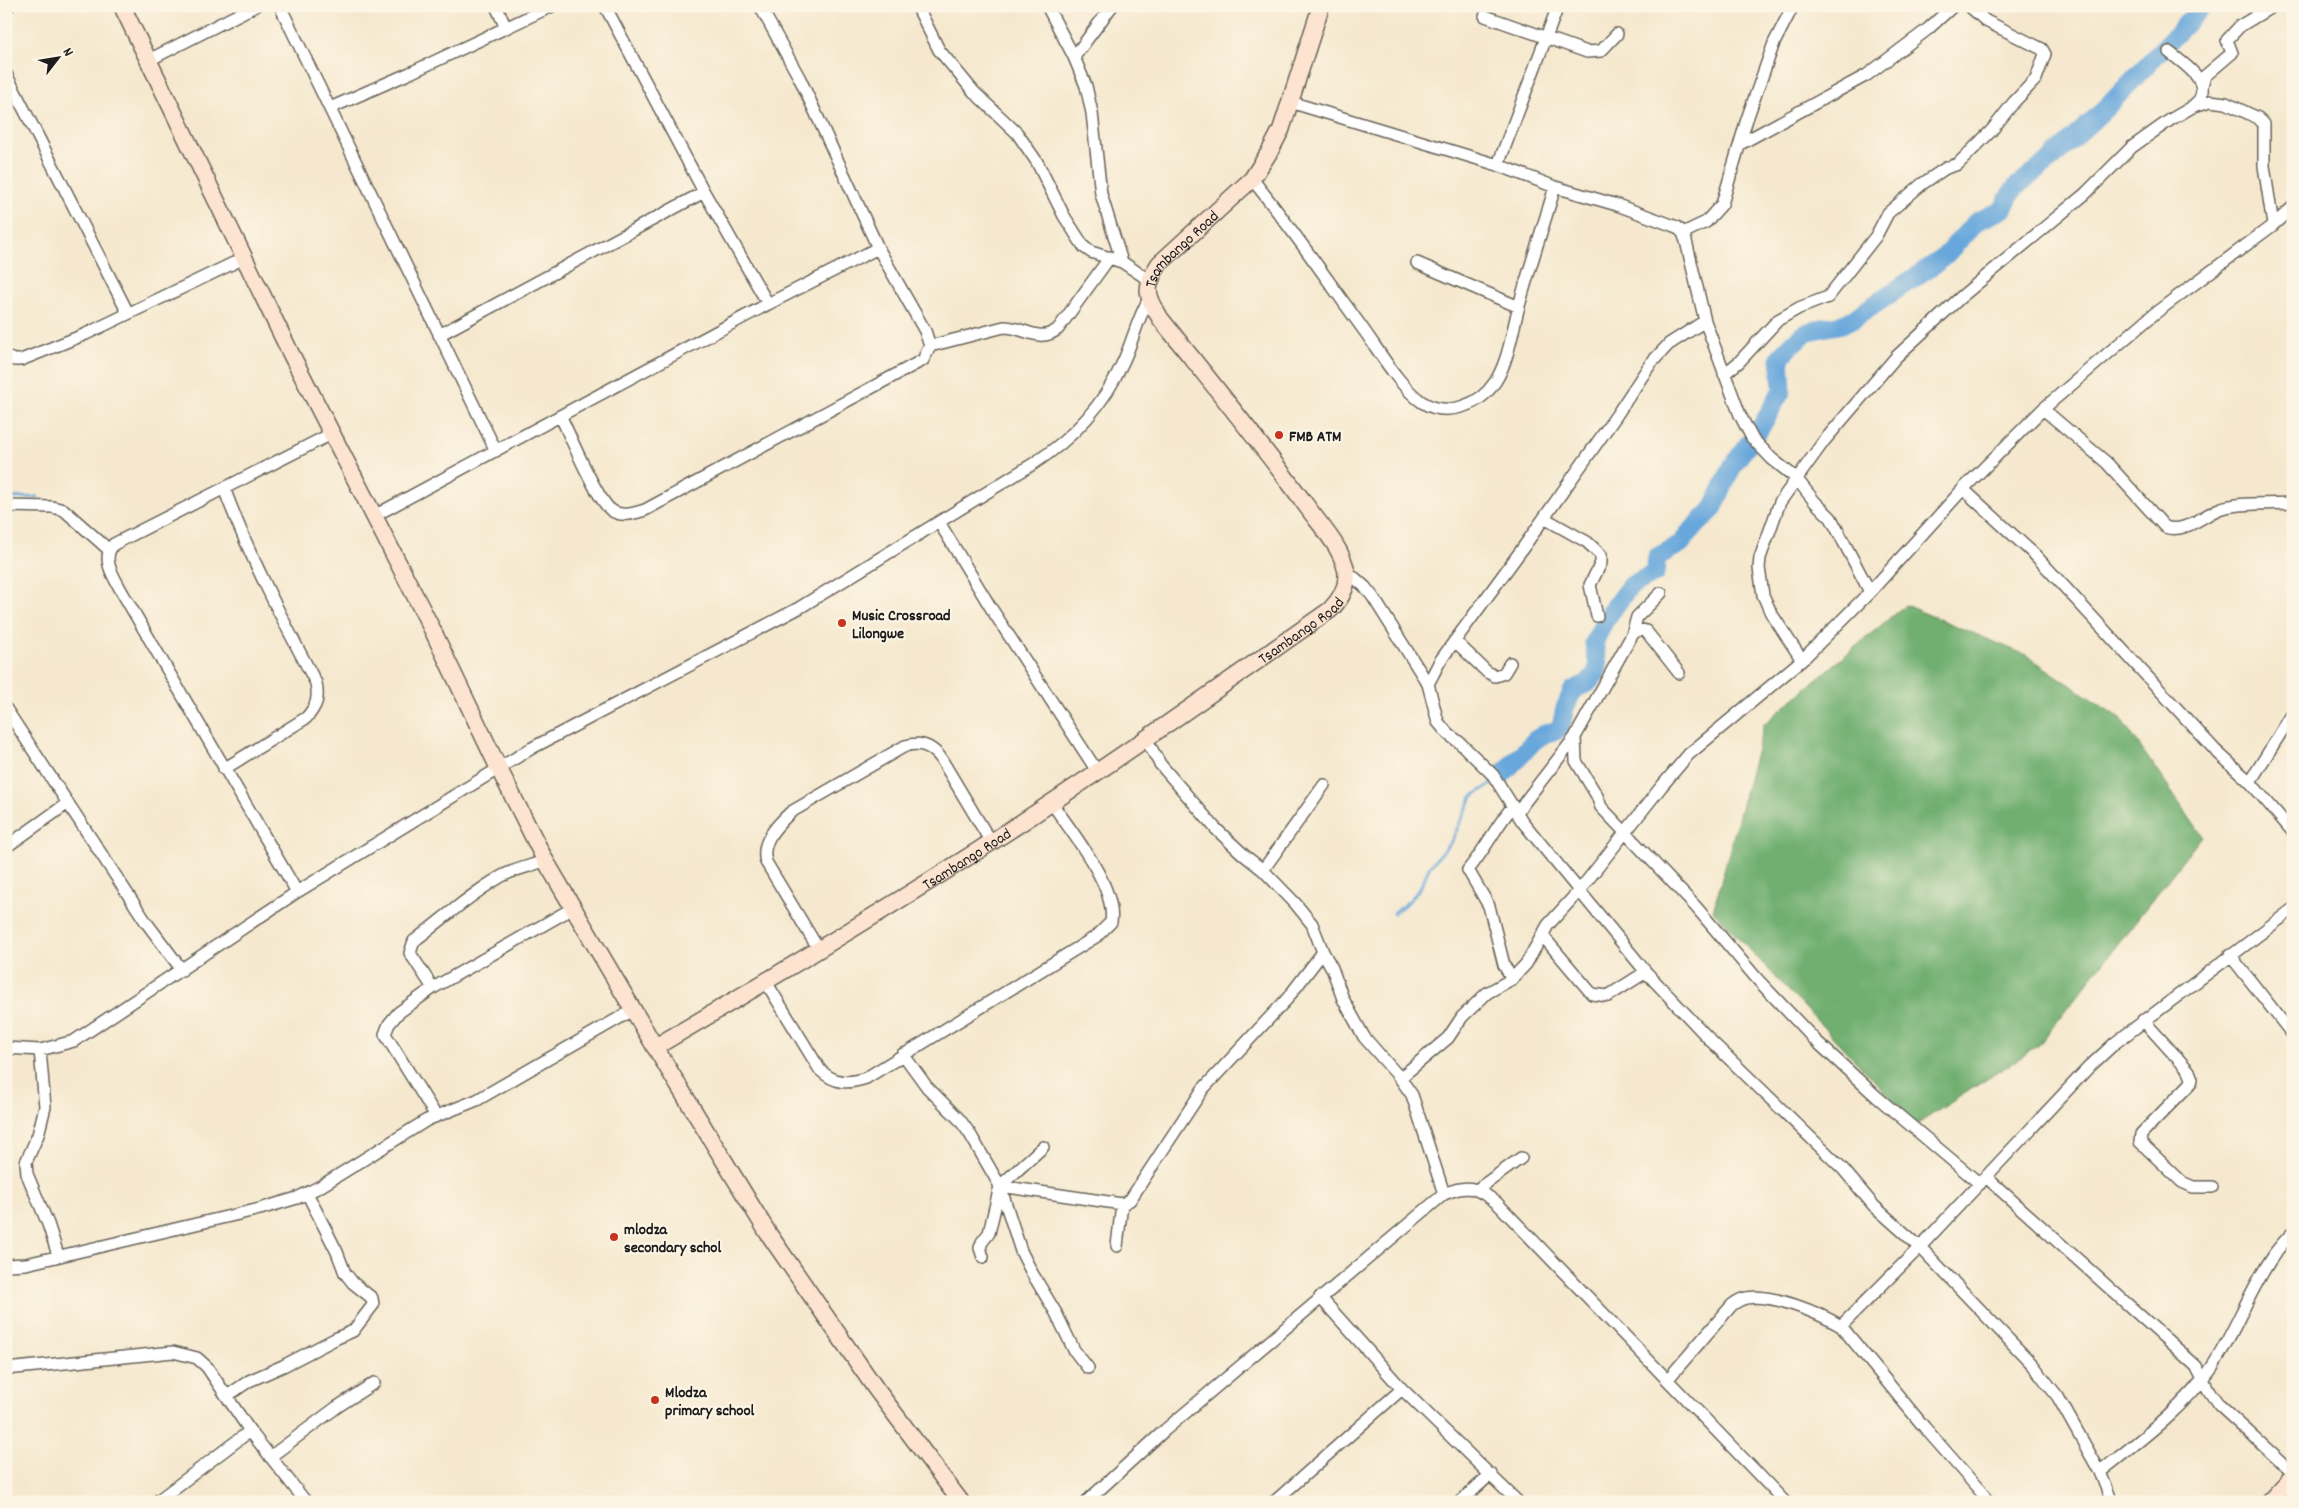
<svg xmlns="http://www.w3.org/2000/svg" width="2299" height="1508" viewBox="0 0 2299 1508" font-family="Dekko,sans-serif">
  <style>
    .forest { fill: #6faf70; stroke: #466646 }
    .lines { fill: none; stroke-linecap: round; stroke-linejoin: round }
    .stream { stroke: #68a7db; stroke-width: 3 }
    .river { stroke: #68a7db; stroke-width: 19 }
    .street-casing { stroke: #68635a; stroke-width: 14 }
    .secondary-casing { stroke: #68635a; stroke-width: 19 }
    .street { stroke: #fff; stroke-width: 11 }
    .secondary { stroke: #fde4d1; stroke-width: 16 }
    .poi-dot { fill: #c8321e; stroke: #fcf5e5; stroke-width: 2 }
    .labels { text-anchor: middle; stroke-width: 4.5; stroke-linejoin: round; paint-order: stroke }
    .street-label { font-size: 16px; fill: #1c1c1c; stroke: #fcf5e5 }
    .poi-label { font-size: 16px; font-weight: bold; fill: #1c1c1c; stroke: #fcf5e5; text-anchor: start }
  </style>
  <rect width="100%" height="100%" fill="#fcf5e5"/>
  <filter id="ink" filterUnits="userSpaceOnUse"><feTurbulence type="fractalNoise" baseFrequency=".02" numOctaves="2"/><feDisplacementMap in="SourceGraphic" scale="10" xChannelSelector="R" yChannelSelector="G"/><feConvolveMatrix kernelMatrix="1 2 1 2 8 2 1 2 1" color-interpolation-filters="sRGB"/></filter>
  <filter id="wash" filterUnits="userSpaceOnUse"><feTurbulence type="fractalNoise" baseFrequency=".0096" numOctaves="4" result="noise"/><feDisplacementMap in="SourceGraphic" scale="20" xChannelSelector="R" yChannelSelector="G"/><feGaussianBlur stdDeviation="1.12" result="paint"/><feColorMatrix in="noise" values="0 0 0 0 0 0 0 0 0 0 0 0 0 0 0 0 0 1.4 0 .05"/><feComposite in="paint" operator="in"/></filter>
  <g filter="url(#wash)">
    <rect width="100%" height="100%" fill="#f5e8ce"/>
    <!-- forest -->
    <path class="forest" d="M1905,605L2026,655L2121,719L2202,836L2038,1046L1916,1125L1713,911L1764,724Z"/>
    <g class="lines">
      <!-- stream -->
      <path class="stream" d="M6,496L11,498L38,497
        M1394,913L1410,900L1421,886L1430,866L1451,842L1472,797L1494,782"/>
      <!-- river -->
      <path class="river" d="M1758,432L1782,390L1780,357C1789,348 1798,336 1811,331C1827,325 1846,327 1859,315L1942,259L1976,222L2003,209L2011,193L2018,185L2050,160L2106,108L2203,6
        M1499,778L1535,740L1546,733L1556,731L1561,726L1565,708L1573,690L1588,683L1595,675L1598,666L1594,643L1604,622L1621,598L1630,586L1655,573L1657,557L1682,543L1688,534L1713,509L1733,465L1749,443"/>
    </g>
  </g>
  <g filter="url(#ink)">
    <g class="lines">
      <!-- street casing -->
      <g class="street-casing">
        <path id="street" d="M280,6L496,451
          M496,6L506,28
          M605,6L704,192L768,304
          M917,6L939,50L974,92L1017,133L1037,162L1064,216L1084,247L1091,252L1122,262L1149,280
          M1047,6L1074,57L1086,86L1092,113L1101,194L1122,262
          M6,8L9,6
          M1485,16L1587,52L1601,51L1617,34
          M2169,52C2185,65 2217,84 2194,106
          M1074,57L1112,6
          M149,60L255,6
          M6,74L128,313
          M2202,85L2205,76L2232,53L2227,40L2240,26L2273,6
          M1290,102L1498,165L1555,187L1617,205L1677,227L1683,233L1686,241L1705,321L1740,415L1752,438L1772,459L1796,478L1815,502L1831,518L1870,592
          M330,108L410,73L552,6
          M1740,144L1867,75L1928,29L1953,6
          M1498,165L1558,6
          M1252,179C1291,227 1326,278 1363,329C1379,351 1399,386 1422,402C1447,418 1480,405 1495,382C1509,360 1512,331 1519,306C1530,266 1543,227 1555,187
          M1683,233L1706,222L1722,204L1747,119L1774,43L1793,6
          M1417,263L1519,307
          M439,335L704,192
          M930,346L1004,327C1025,327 1039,344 1058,329L1110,257
          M6,357L14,360H21L86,334L244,258
          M1724,374L1739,362L1778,320L1799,308L1828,297L1876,236L1888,213L1922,184L1946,168L1958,164L1992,130L2014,102L2036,79L2045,54L2042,49L1986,21L1969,6
          M2043,409L2107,463L2165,527C2184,534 2202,516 2219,509C2235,502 2274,504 2293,503
          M561,417C570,436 597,500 611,510C622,518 635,513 645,510L923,360L930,346L925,331L878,248L800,79L760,6
          M224,488C249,556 282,619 316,683C319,698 317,706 306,718L224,769
          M1963,489L2036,556L2215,750L2250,782L2293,832
          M6,506L52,507L64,510L108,549
          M374,516L768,304L878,248
          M1544,518L1587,542L1601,555V563L1590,585L1597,616
          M939,522L991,608L1097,771
          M1346,570L1365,587L1373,597L1428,684L1438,722L1448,734L1459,742L1493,775L1522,821L1646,972L1712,1042L1843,1169L1874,1206L1920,1247L2033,1365L2058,1397L2100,1472L2112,1502
          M1632,635L1638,629L1646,631L1679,673
          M1455,641L1487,672L1495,676L1504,673L1510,663
          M1802,660L1771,613L1763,595L1759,568L1760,558L1780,502L1824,441L1896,357L1961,297L2085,194L2132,147L2170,120L2194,106L2210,101L2226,103L2258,118L2264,124V166L2273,225
          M1428,684L1440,661L1520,552L1616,416L1651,363L1669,344L1705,321
          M6,709L146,922L182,970
          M1575,737L1576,761L1597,796L1601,807L1696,907L1758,980L1815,1040L1877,1097L1980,1184
          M2250,782L2293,713
          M1517,812L1575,737L1632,635L1637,617L1661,593
          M6,847L68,803
          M1263,870L1324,785
          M297,892L122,592C114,577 100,558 114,544L333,433
          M1542,935L1592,994L1608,996L1646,972
          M819,950L766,862C760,842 777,825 791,812L905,746C920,742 930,745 940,757L991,842
          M1323,952L1332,968L1343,999L1364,1037L1400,1078L1412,1095L1444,1194
          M2230,955L2293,1035
          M1512,979L1504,965L1489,906L1468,870C1485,850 1496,826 1513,806
          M766,982L820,1070C835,1084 848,1084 866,1078L1097,936L1111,922C1117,887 1071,831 1051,802
          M433,988L410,953L414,941C442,920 470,894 502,876C515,869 530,867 545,860
          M2143,1020L2189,1071L2192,1079L2191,1083L2141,1134L2140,1142L2182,1182L2193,1187H2212
          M6,1048L40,1050L74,1041L297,892L532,748L799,608L1033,464C1072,439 1104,405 1123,362C1133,341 1137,319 1149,299
          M40,1050L45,1107L38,1135L26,1162L27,1174L48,1224L58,1255
          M903,1054L927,1087L960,1120L970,1134L1000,1186L1021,1251L1032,1273L1056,1313L1074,1350L1088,1368
          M1400,1078L1448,1038L1462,1017L1487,993L1512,979L1526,964L1548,925L1579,891L1661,787L1689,754L1802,660L1870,592L1963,489L2043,409L2154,314L2273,225L2293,207
          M436,1116L385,1034L389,1024L398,1013L433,988L573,908
          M1986,1177L2196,1366L2209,1391L2219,1405L2293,1473
          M1000,1186L1122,1204L1130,1200L1203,1089L1287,999L1323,952L1312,924L1295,903L1263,870L1244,855L1216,829L1160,764L1146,739
          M1478,1189L1521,1158
          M1117,1246L1122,1204
          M983,1257L980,1248L982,1242L989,1233L1000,1186L1043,1147
          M6,1265L26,1264L260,1209L297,1198L321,1186L427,1120L477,1100L633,1010
          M1320,1297L1402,1389L1518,1502
          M1841,1326L1920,1247L2088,1068L2115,1043L2293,909
          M6,1369L173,1352L197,1358L207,1367L250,1431L306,1502
          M1668,1379L1732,1305C1736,1302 1740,1299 1746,1298C1772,1293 1819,1313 1841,1326L1925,1428L1990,1502
          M227,1396L249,1381L283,1366L337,1338L353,1331L373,1305L372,1298L353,1283L345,1273L337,1252L307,1193
          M270,1457L337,1407L374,1383
          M2100,1472C2139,1441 2183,1409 2212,1367C2235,1332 2249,1291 2273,1256C2278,1248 2286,1240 2293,1232
          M156,1502L250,1431
          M1086,1502L1165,1430L1444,1194C1469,1183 1477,1188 1497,1203L1785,1502
          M1274,1502L1402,1389
          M1460,1502L1491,1474"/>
      </g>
      <!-- secondary casing -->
      <g class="secondary-casing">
        <g id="secondary">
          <path d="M122,6L290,352L432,629L499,769L545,860L655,1047L768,1233L876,1389L961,1502"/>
          <path id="s1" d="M655,1047C768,981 880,913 990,843C1105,769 1217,689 1330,610C1341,599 1349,586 1346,570C1341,547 1321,526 1308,508C1261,443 1210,381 1160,318C1146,294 1144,288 1159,264L1252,179L1270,151L1281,130L1321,6"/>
          <path d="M2269,1502L2293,1476"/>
        </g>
      </g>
      <!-- street -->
      <use href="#street" class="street"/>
      <!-- secondary -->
      <use href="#secondary" class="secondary"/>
    </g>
  </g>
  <!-- markers -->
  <g class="poi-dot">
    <circle cx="1279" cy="435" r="5"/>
    <circle cx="842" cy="623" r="5"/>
    <circle cx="614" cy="1237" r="5"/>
    <circle cx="655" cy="1400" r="5"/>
  </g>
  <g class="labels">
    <!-- street labels -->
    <g class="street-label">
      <text dy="6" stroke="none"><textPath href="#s1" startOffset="1248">Tsambango Road</textPath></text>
      <text dy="6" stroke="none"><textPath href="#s1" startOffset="769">Tsambango Road</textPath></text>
      <text dy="6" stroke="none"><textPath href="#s1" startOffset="364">Tsambango Road</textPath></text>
    </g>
    <!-- poi labels -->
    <g class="poi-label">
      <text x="1289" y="441">FMB ATM</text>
      <text x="852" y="620">Music Crossroad<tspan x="852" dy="18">Lilongwe</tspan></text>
      <text x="624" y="1234">mlodza<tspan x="624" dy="18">secondary schol</tspan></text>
      <text x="665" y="1397">Mlodza<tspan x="665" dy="18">primary school</tspan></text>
    </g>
  </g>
  <!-- margin -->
  <rect width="2299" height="1508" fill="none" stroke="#fcf5e5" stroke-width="25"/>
  <!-- north arrow -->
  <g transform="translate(58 58) rotate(59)" stroke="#fcf5e5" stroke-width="4" paint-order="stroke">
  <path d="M0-4L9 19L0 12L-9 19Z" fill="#1c1c1c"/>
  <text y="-8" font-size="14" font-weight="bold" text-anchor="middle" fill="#1c1c1c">N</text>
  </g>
</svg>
